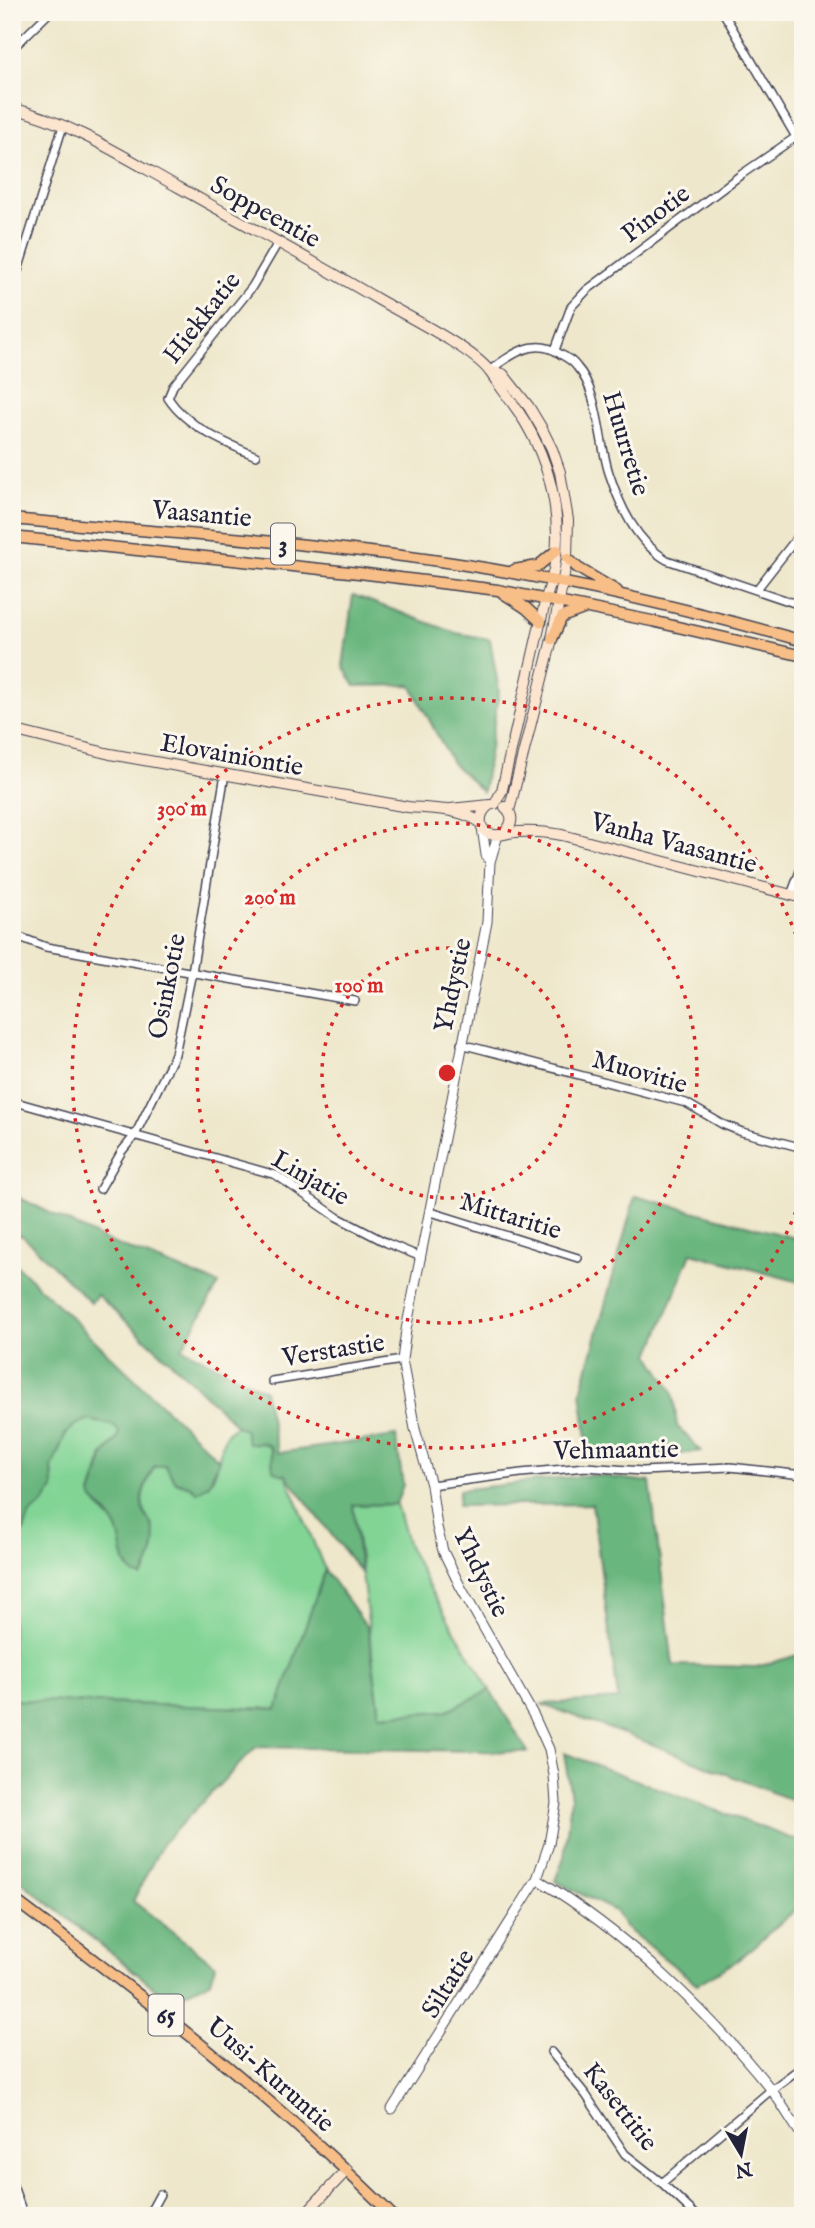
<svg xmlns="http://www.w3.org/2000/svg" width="815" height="2228" viewBox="0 0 815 2228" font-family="'IM FELL English',serif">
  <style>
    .green { fill: #82d495; stroke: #527b68; stroke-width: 2 }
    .forest { fill: #69b67e; stroke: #466c5c; stroke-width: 2 }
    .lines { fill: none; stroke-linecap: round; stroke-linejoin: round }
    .minor-casing { stroke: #414051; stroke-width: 10 }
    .tertiary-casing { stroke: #414051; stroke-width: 11 }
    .secondary-casing { stroke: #414051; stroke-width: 12 }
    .primary-casing { stroke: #414051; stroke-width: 13 }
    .trunk-casing { stroke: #414051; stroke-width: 13 }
    .minor { stroke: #fff; stroke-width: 7 }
    .tertiary { stroke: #fff; stroke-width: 9 }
    .secondary { stroke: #fce5cf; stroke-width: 10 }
    .primary { stroke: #f7be87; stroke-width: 10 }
    .trunk { stroke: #f7be87; stroke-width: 10 }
    .ring { fill: none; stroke: #d62828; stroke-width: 3.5; stroke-dasharray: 3.5 7 }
    .labels { text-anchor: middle; stroke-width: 6; stroke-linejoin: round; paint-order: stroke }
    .shield { fill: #fbf7ec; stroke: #636270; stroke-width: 2 }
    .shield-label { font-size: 24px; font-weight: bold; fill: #22223b }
    .street-label { font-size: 26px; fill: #22223b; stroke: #fbf7ec }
    .centre { fill: #d62828; stroke: #fbf7ec; stroke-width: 3.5 }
    .ring-label { font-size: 21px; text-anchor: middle; font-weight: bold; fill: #d62828; stroke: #fbf7ec; stroke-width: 6; stroke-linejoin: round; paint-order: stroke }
  </style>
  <rect width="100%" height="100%" fill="#fbf7ec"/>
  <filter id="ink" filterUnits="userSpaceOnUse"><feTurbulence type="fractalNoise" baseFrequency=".0143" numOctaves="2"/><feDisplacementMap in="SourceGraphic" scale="14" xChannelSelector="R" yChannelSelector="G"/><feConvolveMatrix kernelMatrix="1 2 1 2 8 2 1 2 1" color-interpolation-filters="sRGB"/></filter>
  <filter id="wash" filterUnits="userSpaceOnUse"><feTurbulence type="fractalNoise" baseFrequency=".00686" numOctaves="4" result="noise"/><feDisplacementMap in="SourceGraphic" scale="28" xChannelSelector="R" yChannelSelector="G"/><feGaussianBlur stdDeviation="1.57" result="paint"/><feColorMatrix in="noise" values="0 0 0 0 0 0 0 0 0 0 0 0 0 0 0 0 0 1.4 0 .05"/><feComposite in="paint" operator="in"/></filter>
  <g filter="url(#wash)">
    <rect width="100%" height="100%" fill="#eee7cb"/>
    <!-- green -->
    <path class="green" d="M87,1419L112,1425L119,1431L118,1438L103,1455L91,1494C97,1510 113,1518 120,1534L152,1525C135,1501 143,1491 154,1467L165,1465L180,1484L189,1485L197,1492C202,1488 207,1486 211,1481C223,1465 216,1434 237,1426L244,1430L254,1444C273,1440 272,1455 273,1470L286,1475L325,1570L277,1709L12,1700V1563L30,1514L44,1503L53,1483L52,1468L65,1435L75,1425Z
      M396,1504L408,1546L429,1587L490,1690L446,1711L380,1715L353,1505Z"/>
    <!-- forest -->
    <path class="forest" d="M353,595L456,633L490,639L499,691L483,792L452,763L411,685L355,686L343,666Z
      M12,1194L102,1239L219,1284L182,1348L264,1390L278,1453L396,1436L403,1485L396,1504L353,1505L360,1572L286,1475C261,1473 281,1452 266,1444C260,1441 254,1444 248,1443L244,1430L237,1426L183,1373L97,1295L91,1303L24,1237L12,1232Z
      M635,1196L803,1240V1283L691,1253L650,1355L673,1392L677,1426L701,1451L654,1458L589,1454L581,1392Z
      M12,1261L219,1460L209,1484L197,1492L189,1485L176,1482L165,1465L154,1467C149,1478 140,1492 142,1504C142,1512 147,1517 151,1524C160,1539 151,1564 142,1577C118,1573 125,1541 115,1525C110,1515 101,1508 93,1500L91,1495L104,1455L118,1438L119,1431L112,1425L87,1420L75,1425L65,1435L52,1468L53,1489L44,1503L30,1514L12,1563Z
      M590,1475L650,1482L673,1665L756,1667L798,1655L803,1656V1802L791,1800L649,1743L541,1704L618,1699L592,1504L458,1506L459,1490Z
      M325,1570L368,1629L380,1715L446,1711L490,1690L528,1752L256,1747L162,1844L133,1901L215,1965L211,1981L170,2000L12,1874V1700L277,1709Z
      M564,1753L790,1838L803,1840V1903L738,1960L697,1984L626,1928L615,1911L555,1881L564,1857L571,1798Z"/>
  </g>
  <g filter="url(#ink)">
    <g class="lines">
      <!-- minor casing -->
      <g class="minor-casing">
        <path id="minor" d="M723,12L796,137
          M12,49L50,12
          M12,290L63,126
          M555,350L571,307L587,290L742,174L796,137L803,144
          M489,371C510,355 535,336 560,354C566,357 573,361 577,367C599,391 599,443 609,473C620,506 636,542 667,560L803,606
          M256,456C225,443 187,427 168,398L173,386L252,287L279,241
          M757,589L803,530
          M791,895L803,863
          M12,934L46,947L355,1001
          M461,1044L686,1103L722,1124L742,1132L803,1148
          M12,1101L276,1175L337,1217L387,1243L421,1257
          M100,1189L122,1151L135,1135L175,1054L192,972L225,774
          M431,1212L578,1258
          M272,1381L402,1360
          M431,1485L521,1473L586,1467L642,1471L730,1467L803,1475
          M551,2052L586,2095L625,2154L662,2183L697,2216
          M12,2183L24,2216
          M662,2183L771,2090L803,2066
          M148,2216L160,2194"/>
      </g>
      <!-- tertiary casing -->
      <g class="tertiary-casing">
        <path id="tertiary" d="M482,827L486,855L490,862
          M537,1879C625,1932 705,2008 770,2088C782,2103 791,2121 803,2137
          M392,2109L537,1879L549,1844L556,1803L554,1775L549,1749L534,1716L460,1586L443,1551L437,1527L431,1485L415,1429L402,1360L406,1330L487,922L490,862L498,835"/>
      </g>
      <!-- secondary casing -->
      <g class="secondary-casing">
        <path id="secondary" d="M12,108C72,123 126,158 180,188C247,225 313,261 379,300C405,315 475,350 490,372C499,385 509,398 518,411C554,464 569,537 546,598L502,790L495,804
          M489,371L503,374L529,407L541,427L552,449L560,472L568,520L567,558L552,639L509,811
          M12,730L110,754L408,807C432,809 459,808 480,822
          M488,806C478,814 477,833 494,835C501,836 509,832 517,832C532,831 546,832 562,835L803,898
          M450,809L490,805
          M505,832C513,824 514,815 505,807
          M303,2216L347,2170"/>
      </g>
      <!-- primary casing -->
      <g class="primary-casing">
        <path id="primary" d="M12,1898C145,1998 275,2098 393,2216"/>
      </g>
      <!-- trunk casing -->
      <g class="trunk-casing">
        <path id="trunk" d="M12,519C164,533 316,542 466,565C580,583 692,610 803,641
          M12,537L359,573L498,590L652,621L803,656
          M567,558L578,568L617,591
          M514,570L538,566L557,550
          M503,593L526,608L541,622
          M552,639L562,617L586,608"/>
      </g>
      <!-- minor -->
      <use href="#minor" class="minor"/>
      <!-- tertiary -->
      <use href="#tertiary" class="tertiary"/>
      <!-- secondary -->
      <use href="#secondary" class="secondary"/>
      <!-- primary -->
      <use href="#primary" class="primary"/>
      <!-- trunk -->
      <use href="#trunk" class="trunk"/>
    </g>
  </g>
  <!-- distance rings -->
  <g class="ring">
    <circle cx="447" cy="1073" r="125"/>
    <circle cx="447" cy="1073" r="250"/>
    <path d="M803 1192A375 375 0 1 1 803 954"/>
  </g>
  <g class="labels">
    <!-- shield labels -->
    <g class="shield">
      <rect x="271" y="523.5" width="24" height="41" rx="5"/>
      <rect x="148.5" y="1994.5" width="35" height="41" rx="5"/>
    </g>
    <g class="shield-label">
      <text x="283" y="552">3</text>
      <text x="166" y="2023">65</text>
    </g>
    <!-- street labels -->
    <g class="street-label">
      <text transform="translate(266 211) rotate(29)" y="9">Soppeentie</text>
      <text transform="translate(655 213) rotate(-37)" y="9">Pinotie</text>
      <text transform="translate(201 317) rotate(-52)" y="9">Hiekkatie</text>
      <text transform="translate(627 443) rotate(73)" y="9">Huurretie</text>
      <text transform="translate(202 513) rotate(5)" y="9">Vaasantie</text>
      <text transform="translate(232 754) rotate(10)" y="9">Elovainiontie</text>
      <text transform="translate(674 842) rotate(15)" y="9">Vanha Vaasantie</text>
      <text transform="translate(452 985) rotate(-78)" y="9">Yhdystie</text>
      <text transform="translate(166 986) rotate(-79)" y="9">Osinkotie</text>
      <text transform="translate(640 1071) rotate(16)" y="9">Muovitie</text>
      <text transform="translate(311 1177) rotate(30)" y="9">Linjatie</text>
      <text transform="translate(511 1215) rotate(17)" y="9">Mittaritie</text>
      <text transform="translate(333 1349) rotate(-9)" y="9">Verstastie</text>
      <text transform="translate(616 1449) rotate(-1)" y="9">Vehmaantie</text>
      <text transform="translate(482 1572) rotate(64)" y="9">Yhdystie</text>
      <text transform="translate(447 1983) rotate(-58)" y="9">Siltatie</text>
      <text transform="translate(271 2074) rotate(41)" y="9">Uusi-Kuruntie</text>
      <text transform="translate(621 2106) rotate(52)" y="9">Kasettitie</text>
    </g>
  </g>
  <circle cx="447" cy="1073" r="10" class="centre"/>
  <g class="ring-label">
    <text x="182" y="815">300 m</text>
    <text x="270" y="904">200 m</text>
    <text x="359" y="992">100 m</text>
  </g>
  <!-- margin -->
  <rect width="815" height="2228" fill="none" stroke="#fbf7ec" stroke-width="42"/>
  <!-- north arrow -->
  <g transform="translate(741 2154) rotate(170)" stroke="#fbf7ec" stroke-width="5" paint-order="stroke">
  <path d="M0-5L12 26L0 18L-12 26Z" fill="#22223b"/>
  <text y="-10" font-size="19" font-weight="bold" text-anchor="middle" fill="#22223b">N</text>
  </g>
</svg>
